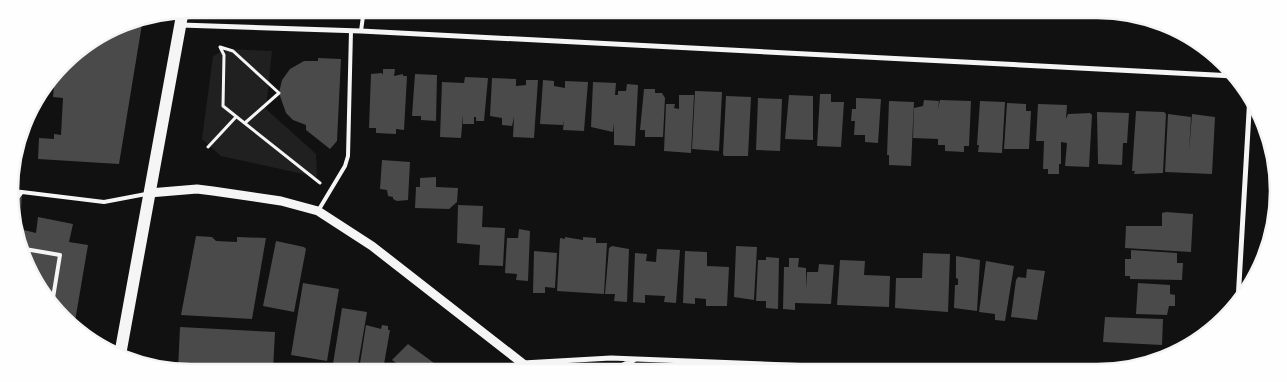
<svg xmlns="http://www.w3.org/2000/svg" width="1287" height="382" viewBox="0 0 1287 382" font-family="Lato,sans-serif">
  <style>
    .green { fill: #202020 }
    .building { fill: #4a4a4a }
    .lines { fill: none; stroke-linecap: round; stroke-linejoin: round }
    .path { stroke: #f5f5f5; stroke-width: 3 }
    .service { stroke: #f5f5f5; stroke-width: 4 }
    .minor { stroke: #f5f5f5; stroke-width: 5 }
    .tertiary { stroke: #f5f5f5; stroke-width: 9 }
    .primary { stroke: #f5f5f5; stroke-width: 12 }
    .rim { fill: none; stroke: #f5f5f5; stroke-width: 2.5 }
  </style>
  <rect width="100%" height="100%" fill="#111"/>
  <!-- green -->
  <path class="green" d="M226,49L272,51L266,109L316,154L317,177L221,156L202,139L213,56Z"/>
  <!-- building -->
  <path class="building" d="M143,18L119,164L38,159L39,138L54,139V134L61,135L63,98L53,97L55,75L71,54L122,23Z
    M318,58L341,59L337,141L330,149L306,130V125L293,120L286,113L279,93L282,80L290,69L304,61H318Z
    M383,69H395L394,76L403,74V76H407L404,130L396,129V134L376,133V128H369L371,74L382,73L383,75Z
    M415,74L437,75L436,121L421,120V116H412Z
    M465,77L488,78L484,121H476V117H474V124H463V115L461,138L440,137L442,82L464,83Z
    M492,78L516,79V86L526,85V80H538L534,138L513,137L514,117L512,126L502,125V118L490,116Z
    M543,80L554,81V86L565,88V81L588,82L584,131L563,130L564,120L563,125L540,124Z
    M593,82L616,83L615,95H618V91H626L627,84L638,85L635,146L614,145V123L613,132L591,127Z
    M644,89H655V93H662L665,98L663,137H645V130H640Z
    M695,91L722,92L719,151L692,149Z
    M820,94H831V102H844L841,147L817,146Z
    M679,95H694L691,153L664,151L666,104H675L674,108L679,109Z
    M789,95L813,96V140L785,139Z
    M726,96L751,97L748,156H724L723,154Z
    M758,98L782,99L780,151L756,150Z
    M856,98L881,99L878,143L865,142V135H854L855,121H851L852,109H856Z
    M924,100L939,101L938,109L940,100L971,101L969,146H964V152L945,151V145H938V139L913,138L914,108L923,106Z
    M889,101L914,102L911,166L889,165V155H887Z
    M980,101L1005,102L1002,153L978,152L979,145H977Z
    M1007,103L1026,104V111H1031L1029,149H1004Z
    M1038,104L1067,105L1066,119L1068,114L1090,113L1092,115L1089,167L1065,166L1067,143L1061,142V164H1059V174H1048V169H1043L1044,141H1036Z
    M1136,111L1164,112L1166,114L1163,173L1134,174L1135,171H1132Z
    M1097,112L1129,113L1127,143H1123L1122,165L1098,164Z
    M1168,114L1191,117L1189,152L1192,114L1215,117L1212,174L1165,172Z
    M382,160L410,162L408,200L397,201L393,199V197L388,196L387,190L380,189Z
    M436,177V187L458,188L457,202L449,209L415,208L416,187H420V178Z
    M11,186L22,192L20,229L36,233L38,217L73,224L69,242L88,245L74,327L40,292L15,238Z
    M458,205L483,206L482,227L505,228L503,266L479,265L480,245L457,243Z
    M1166,212L1193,214L1191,252L1125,248L1126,226H1162V213Z
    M519,229L530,231L528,281L516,280L517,274L505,273L507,238H518Z
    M196,236L212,237L216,241L237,242V237L266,238L252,319L181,315Z
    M565,237L583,240V237L596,238V243H607L604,294L557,291L560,238L565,239Z
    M276,241L304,247L306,249L294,312L263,306Z
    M612,246L629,249L627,302L614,301L615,294H605L609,248Z
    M736,246L757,247L754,300L734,297Z
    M657,249L680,250L676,303L664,302L665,296L645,295V303L633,302L635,253L647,254L646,261L656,262Z
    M1131,250L1177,253V263H1183L1182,280L1130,279V276H1125V259H1131Z
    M534,251L557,253L555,288L545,287V293H533Z
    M685,251L707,252V266L729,267L727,306H706V299L695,298V304L683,303Z
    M923,253L950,254L948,312L895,308L896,278H922Z
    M956,256L980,260L977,311L954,308L955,285H958V279L956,278Z
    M766,257L779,258L778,309L766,308V301H756L758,260H766Z
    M789,258H799L798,267L806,268V289L807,272H818L819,264L834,265L831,304L795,303V310L783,309L784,267H789Z
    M840,260L865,261L864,275L890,276L889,307L837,305Z
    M986,261L1014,266L1005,321L995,320V314L979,312Z
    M1027,269L1045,271L1037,320L1011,317L1016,280L1018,277L1026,278Z
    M303,283L339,289L327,361L291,355Z
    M1138,283L1170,285V294L1175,295V306H1169L1167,315L1136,314Z
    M342,308L367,312L357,370H332Z
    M1105,317L1163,319L1162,345L1103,342Z
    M366,325L381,329L382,325L388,326V330H390L383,370H359Z
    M180,327L275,332L273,370H178Z
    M408,344L434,363L435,365L431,370H396L399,365L392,360Z"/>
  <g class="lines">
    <!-- path -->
    <path class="path" d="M220,47L224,55L223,106L320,183
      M220,47L233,51L279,93L246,122
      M208,147L235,118"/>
    <!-- service -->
    <path class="service" d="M361,31L364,9
      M12,191L22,192
      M13,203L22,192L104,202L146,194
      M318,211L345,166L348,156L351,31
      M19,248L60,255L52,304"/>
    <!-- minor -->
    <path class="minor" d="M181,25L361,31L1234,76
      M1238,301L1250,95
      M523,363L611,358L942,371
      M619,371L623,365L634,360"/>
    <!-- tertiary -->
    <path class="tertiary" d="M149,193L197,189L213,191L281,201L318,211L372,246L531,370"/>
    <!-- primary -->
    <path class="primary" d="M120,355L183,10"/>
  </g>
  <!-- crop -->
  <path d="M0 0H1287V382H0ZM191 18H1097A173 173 0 0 1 1270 191V191A173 173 0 0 1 1097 364H191A173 173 0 0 1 18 191V191A173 173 0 0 1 191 18Z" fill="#fefefe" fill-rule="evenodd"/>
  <path class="rim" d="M191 18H1097A173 173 0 0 1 1270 191V191A173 173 0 0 1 1097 364H191A173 173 0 0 1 18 191V191A173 173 0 0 1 191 18Z"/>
</svg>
